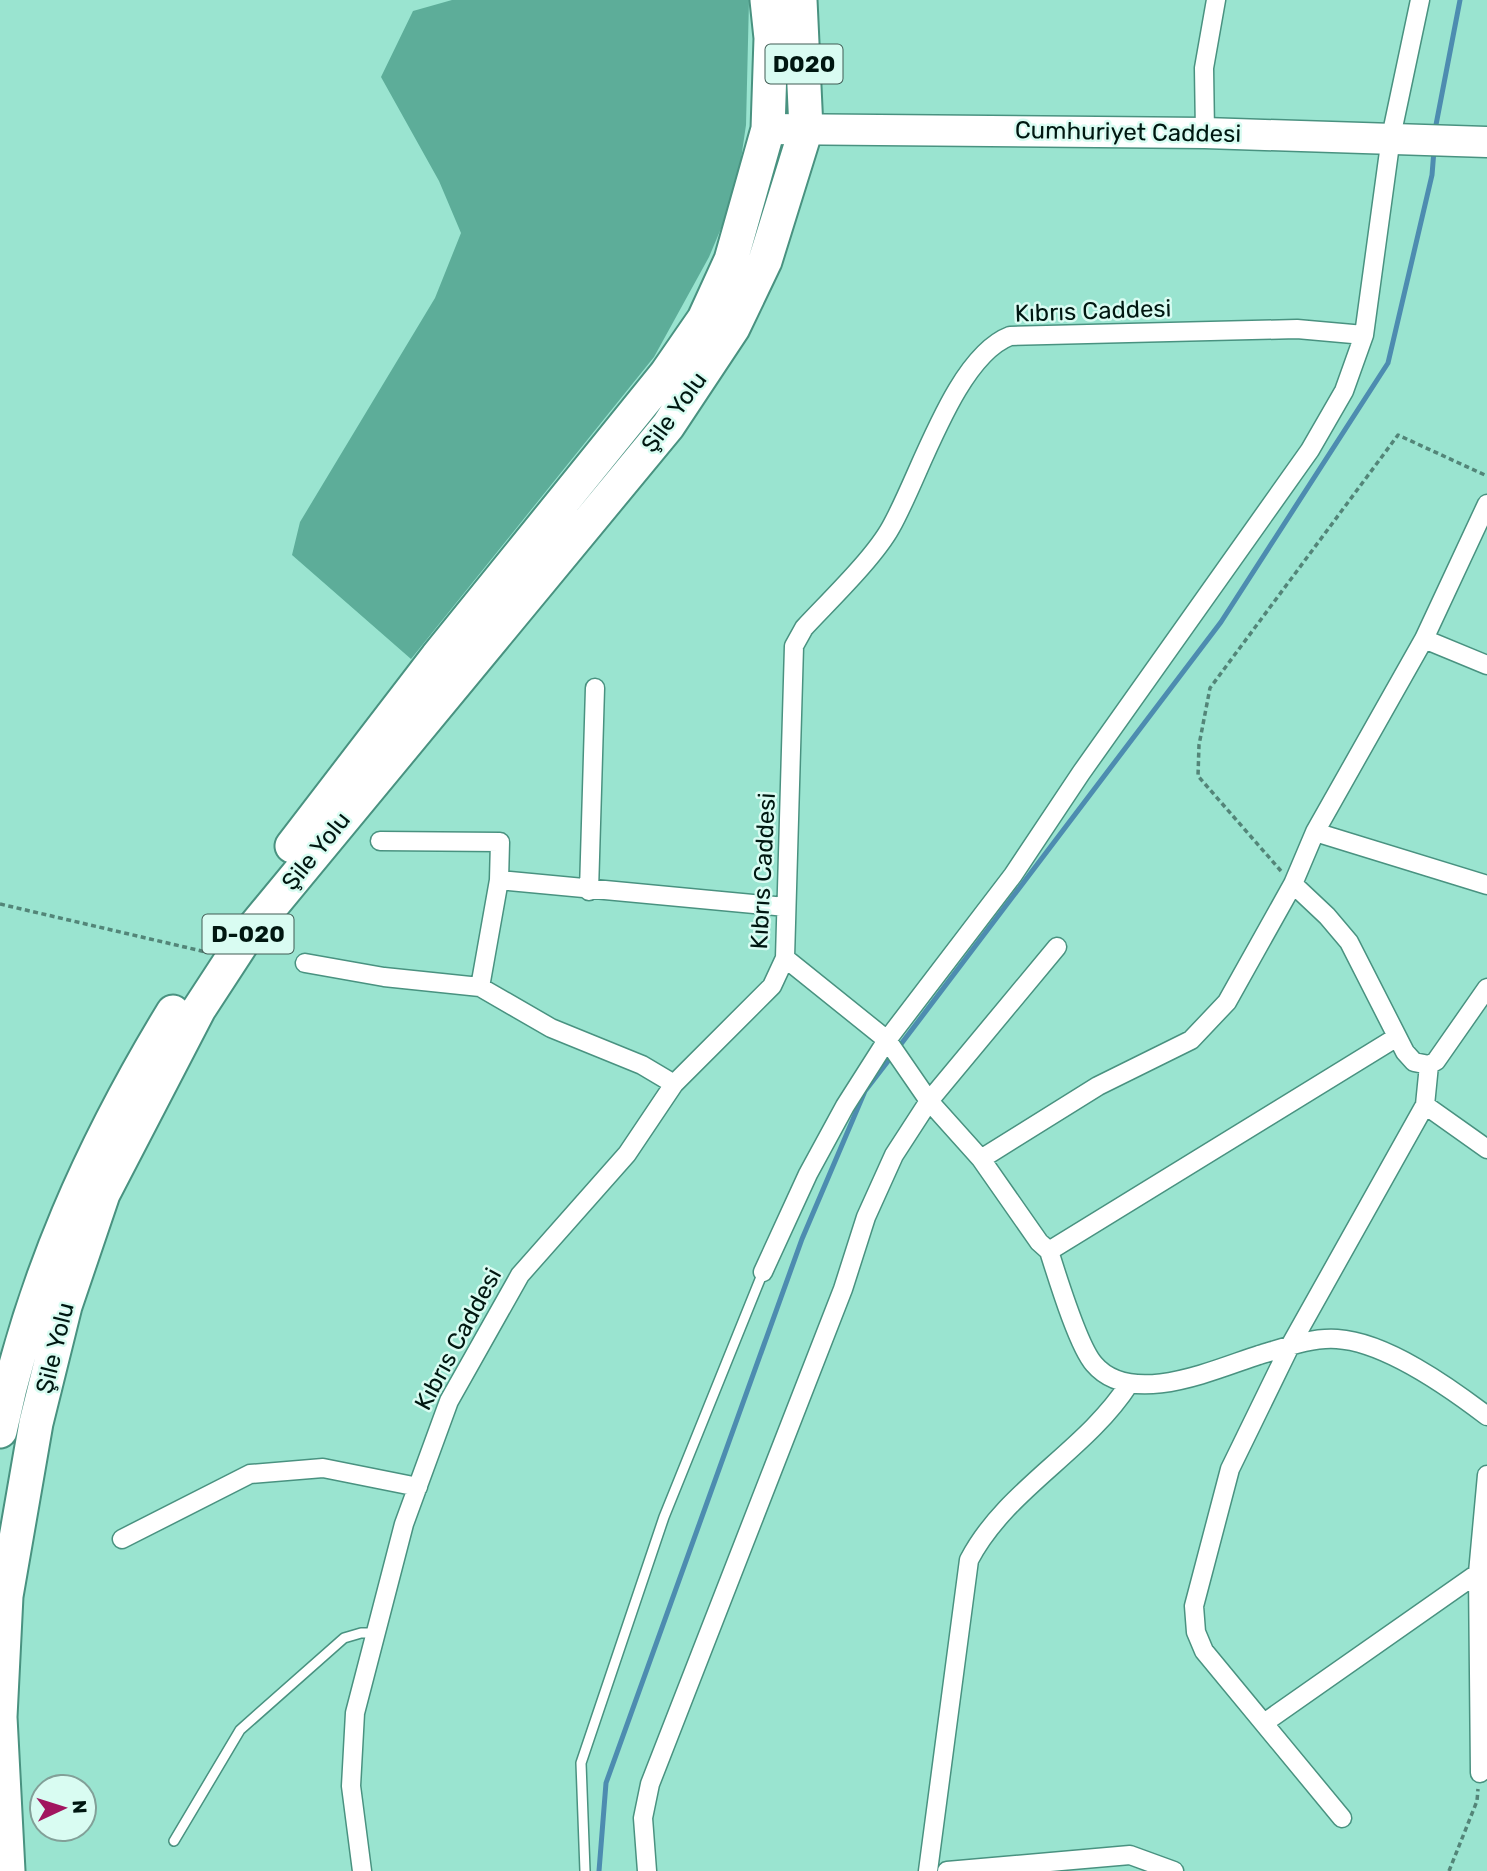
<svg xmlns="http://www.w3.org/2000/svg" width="1487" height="1871" viewBox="0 0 1487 1871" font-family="Rubik,sans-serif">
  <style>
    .forest { fill: #5dad99 }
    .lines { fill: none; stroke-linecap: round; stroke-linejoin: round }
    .stream { stroke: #4d8cb0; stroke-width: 5 }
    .lane-casing { stroke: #499280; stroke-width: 12 }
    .street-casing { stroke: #499280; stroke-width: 21 }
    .primary-casing { stroke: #499280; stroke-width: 33 }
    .highway-casing { stroke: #499280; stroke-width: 37 }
    .path { stroke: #538578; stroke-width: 3.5; stroke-dasharray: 5 3.5; stroke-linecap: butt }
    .lane { stroke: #fff; stroke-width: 9 }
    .street { stroke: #fff; stroke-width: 18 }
    .primary { stroke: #fff; stroke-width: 30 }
    .highway { stroke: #fff; stroke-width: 33 }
    .labels { text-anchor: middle; stroke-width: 5; stroke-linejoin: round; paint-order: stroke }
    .shield { fill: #d9fcf2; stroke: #415c54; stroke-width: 2 }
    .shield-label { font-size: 23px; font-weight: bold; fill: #001711 }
    .street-label { font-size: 24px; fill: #001711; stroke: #d9fcf2 }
  </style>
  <rect width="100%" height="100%" fill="#9ae4d0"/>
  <!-- forest -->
  <path class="forest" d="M452,0H749L746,125L736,193L709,257L654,357L411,659L292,555L300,522L435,298L461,233L439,181L381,77L413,11Z"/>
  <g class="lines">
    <!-- stream -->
    <path class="stream" d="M1435,130L1460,0
      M898,1048L1221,622L1388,363L1432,175L1434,150
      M599,1871L606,1783L802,1239L865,1091L892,1056"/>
    <!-- lane casing -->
    <g class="lane-casing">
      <path id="lane" d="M174,1841L240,1730L344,1638L361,1633H374
        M585,1871L581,1763L664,1517L763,1272"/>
    </g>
    <!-- street casing -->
    <g class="street-casing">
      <path id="street" d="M1205,133L1204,68L1216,0
        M1424,639L1487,665
        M1315,832L1487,885
        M380,841L500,842L499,880L480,987
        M499,880L786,907
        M1293,884L1327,916L1349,942L1405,1052L1414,1062L1429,1065L1436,1061L1487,988
        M589,891L595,688
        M785,958L887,1040L929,1101L981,1159L1039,1242L1049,1251C1057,1276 1078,1346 1094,1364C1131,1408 1215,1369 1259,1355C1283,1348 1312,1337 1337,1339C1386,1342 1449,1387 1487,1416
        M305,963L384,977L480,987L551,1028L642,1065L674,1084
        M1425,1105L1487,1149
        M981,1159L1098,1086L1191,1040L1227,1002L1293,884L1315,832L1424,639L1487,504
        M1049,1251L1397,1037
        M763,1272L808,1174L845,1106L887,1040L1013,875L1081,773L1310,450L1344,391L1364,335L1391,137L1420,0
        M122,1539L250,1474L323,1468L418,1487
        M1264,1723L1478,1573
        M1480,1773L1478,1573L1487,1475
        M1342,1818L1204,1651L1196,1632L1194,1606L1230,1469L1290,1346L1425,1105L1429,1065
        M362,1871L351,1786L355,1713L404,1524L449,1401L520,1275L627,1154L674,1084L772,986L785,958L794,646L804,628C829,601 874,558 891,527C920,476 955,357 1010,336L1297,329L1364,335
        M647,1871L643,1818L650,1784L843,1289L866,1217L894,1155L929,1101L1057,947
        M928,1871L969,1560C1006,1489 1085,1452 1129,1384
        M947,1871L1130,1855L1174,1871"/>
    </g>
    <!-- primary casing -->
    <g class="primary-casing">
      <path id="primary" d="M768,129L1205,133L1487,142"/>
    </g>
    <!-- highway casing -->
    <g class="highway-casing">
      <path id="highway" d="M292,846L437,657L666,374L704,319L731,260L768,129L771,38L767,0
        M0,1431C32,1279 92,1145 173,1012
        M8,1871L0,1717L6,1596L36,1423L65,1306L103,1194L199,1009L246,937L668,426L733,328L765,261L806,129L800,0"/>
    </g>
    <!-- path -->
    <path class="path" d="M1281,871L1198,776L1199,745L1210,688L1398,435L1487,476
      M0,904L206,952
      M1449,1871L1477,1801L1478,1789"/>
    <!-- lane -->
    <use href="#lane" class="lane"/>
    <!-- street -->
    <use href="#street" class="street"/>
    <!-- primary -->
    <use href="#primary" class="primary"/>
    <!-- highway -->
    <use href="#highway" class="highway"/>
  </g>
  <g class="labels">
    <!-- shield labels -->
    <g class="shield">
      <rect x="765.5" y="44.5" width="77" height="39" rx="5"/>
      <rect x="202.5" y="914.5" width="91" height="39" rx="5"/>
    </g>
    <g class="shield-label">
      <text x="804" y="72">D020</text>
      <text x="248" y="942">D-020</text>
    </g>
    <!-- street labels -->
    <g class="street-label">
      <text transform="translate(1128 132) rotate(1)" y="8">Cumhuriyet Caddesi</text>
      <text transform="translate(1093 311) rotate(-2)" y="8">Kıbrıs Caddesi</text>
      <text transform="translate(674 412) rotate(-54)" y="8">Şile Yolu</text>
      <text transform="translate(316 851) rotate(-51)" y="8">Şile Yolu</text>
      <text transform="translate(763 871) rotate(-87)" y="8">Kıbrıs Caddesi</text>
      <text transform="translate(458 1339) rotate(-62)" y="8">Kıbrıs Caddesi</text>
      <text transform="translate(55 1348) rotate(-76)" y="8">Şile Yolu</text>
    </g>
  </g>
  <!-- north arrow -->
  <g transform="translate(63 1808) rotate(86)"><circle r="33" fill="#d9fcf2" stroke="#82a098" stroke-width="2"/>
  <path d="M0-5L12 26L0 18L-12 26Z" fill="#a1155f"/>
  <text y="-10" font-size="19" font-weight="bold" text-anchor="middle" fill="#001711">N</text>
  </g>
</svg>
